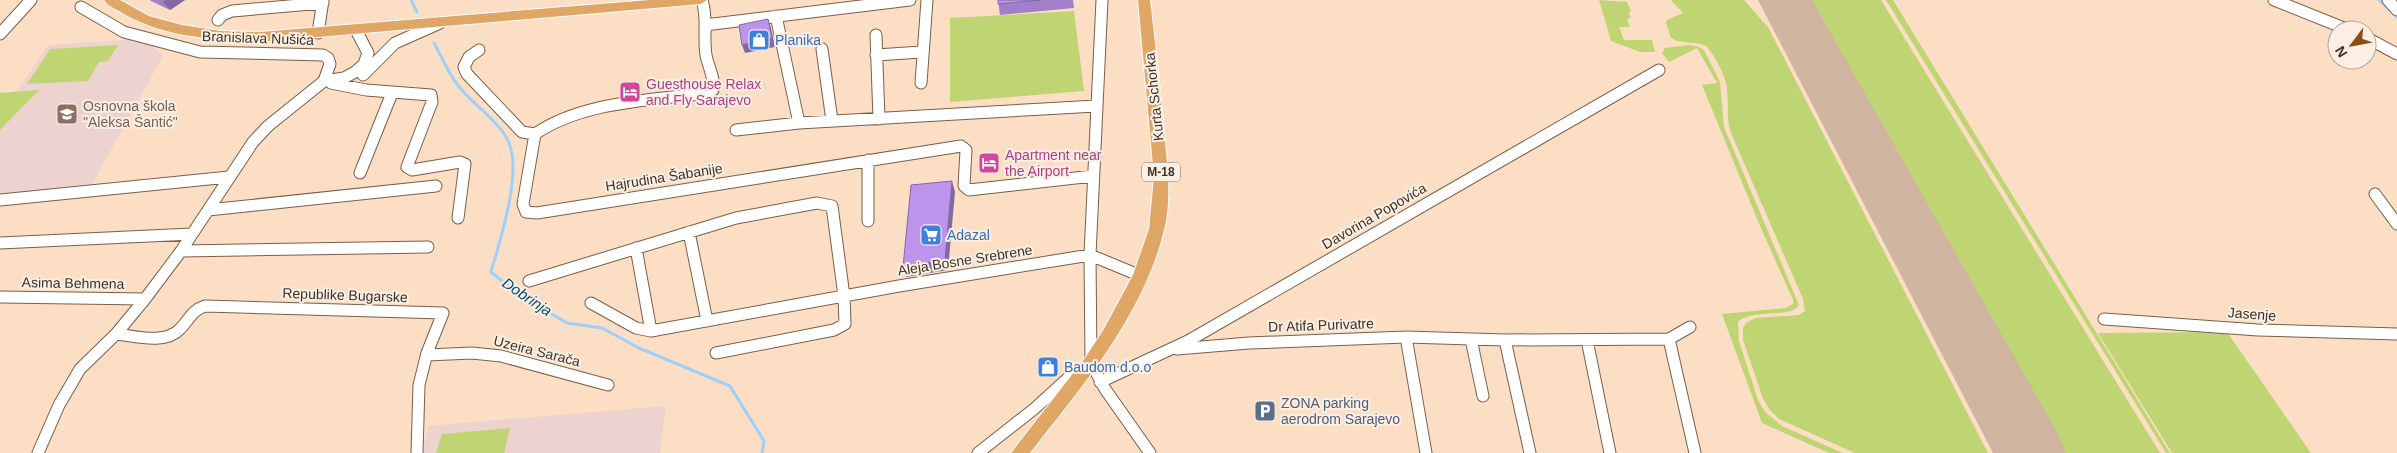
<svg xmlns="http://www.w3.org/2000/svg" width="2397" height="453" viewBox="0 0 2397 453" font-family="Helvetica,sans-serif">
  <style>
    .education { fill: #edd3cf }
    .green { fill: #bfd573 }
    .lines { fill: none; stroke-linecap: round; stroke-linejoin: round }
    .stream { stroke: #9ed0f9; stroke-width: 3 }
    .taxiway { fill: #d0b6a0; fill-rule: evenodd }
    .runway { fill: #d0b6a0; fill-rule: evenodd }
    .minor-casing { stroke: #795f48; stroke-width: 13 }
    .major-casing { stroke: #fff; stroke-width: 2 }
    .minor { stroke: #fff; stroke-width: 11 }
    .major { fill: #dfa666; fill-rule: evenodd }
    .wall { fill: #a37fca }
    .shaded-wall { fill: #8468a4 }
    .building { fill: #bd94eb; stroke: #8468a4 }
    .labels { text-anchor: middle; stroke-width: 4; stroke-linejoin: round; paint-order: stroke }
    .shield { fill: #fbefe4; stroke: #776b60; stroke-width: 1 }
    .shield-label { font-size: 12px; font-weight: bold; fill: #3e3228 }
    .street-label { font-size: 14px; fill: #3e3228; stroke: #fbefe4 }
    .shop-label { font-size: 14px; fill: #366cbe; stroke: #fbefe4; text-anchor: start }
    .hotel-label { font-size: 14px; fill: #b23c85; stroke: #fbefe4; text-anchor: start }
    .education-label { font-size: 14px; fill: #785e54; stroke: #fbefe4; text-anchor: start }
    .service-label { font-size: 14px; fill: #4e5e75; stroke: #fbefe4; text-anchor: start }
    .water-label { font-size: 15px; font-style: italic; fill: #064c77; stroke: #fbefe4 }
  </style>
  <rect width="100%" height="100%" fill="#fcdec4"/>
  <!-- education -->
  <path class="education" d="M143,39L163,56L90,188L0,196V118L48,45Z
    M666,406L660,453H423L428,426Z"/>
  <!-- green -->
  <path class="green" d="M1599,0L1627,2L1631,11L1629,13L1631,18L1627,19L1630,27H1619L1624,40H1652L1655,52H1640L1611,41Z
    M1671,0H1744L1768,27L1988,453H1855L1779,419L1770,410L1763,399L1743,340V328L1747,322L1756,318L1799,315L1805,311L1803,299L1731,133C1726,119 1729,104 1727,89C1726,76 1715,56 1706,46C1695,40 1681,45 1671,38L1666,23L1667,20L1683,13Z
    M1809,0H1881L2160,453H2065L1889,147Z
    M1886,0H1893L2170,453H2166Z
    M1074,11L1084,91L950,102V18Z
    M118,45L108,61L99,62L88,81L27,84L50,49Z
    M1690,45L1699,47L1704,50L1720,82L1724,127L1799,305C1791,319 1753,308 1738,322L1739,341L1758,400L1765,412L1782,426L1843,453H1829L1762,423L1722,314L1785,308L1793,304V300L1760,226L1702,85L1717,83L1697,48L1669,62L1662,53L1665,48Z
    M39,90L0,130V93Z
    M2227,332L2311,453H2172L2098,333Z
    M510,428L504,453H436L442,434Z"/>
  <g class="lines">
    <!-- stream -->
    <path class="stream" d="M411,0L417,12
      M2379,0L2397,17
      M434,43C443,59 449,76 461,89C475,106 495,118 506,137C525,166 500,240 491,272L518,294L567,323L602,328L639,348L730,386L764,441L762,453"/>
    <!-- taxiway -->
    <path class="taxiway" d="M1758,0H1782L1811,29L1814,34L1811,39L1803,42L1795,39Z"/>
    <!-- runway -->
    <path class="runway" d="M1758,0H1812L2056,430L2066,453H1993Z"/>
    <!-- minor casing -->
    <g class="minor-casing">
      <path id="minor" d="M702,0C708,18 703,37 706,55C708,67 715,77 713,90L706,93C650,101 583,101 535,134L523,204L526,212L537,213L961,146L966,150L964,186L969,190L1093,176
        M1102,0L1090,255L1091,363L1105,389L1150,453
        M2274,0L2349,30
        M2388,0L2397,10
        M81,7L124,32L200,52L323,55L328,58L330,64L324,81
        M776,16L799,123
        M218,20L222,15L232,11L323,3
        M705,25L910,0
        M318,33L323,0
        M0,34L31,0
        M876,35L879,119
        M2367,38L2397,54
        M822,49L832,121
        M479,50L469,57L464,67L467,74L522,132L535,134
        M876,55L922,52
        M363,75L395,43L440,23
        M331,83L366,90L431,95L432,102L407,167L412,170L460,162L465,164L458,218
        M921,83L927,0
        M736,130L799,123L1096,106
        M868,160V221
        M360,173L392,93
        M2375,194L2397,224
        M0,200L229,177
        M208,210L436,186
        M689,232L707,321
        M0,243L192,234
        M636,248L651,331
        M181,251L428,247
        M529,281L736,218L817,203L832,206L844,296L845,324L834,330L716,353
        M0,297L145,299
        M591,303L636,328L651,331L899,286L1090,255L1141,276
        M2104,319L2258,330L2397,334
        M116,334C135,336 165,345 180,329C189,320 192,310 205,306L443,313L427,353L419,385L417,453
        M1406,337L1426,453
        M1471,339L1483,396
        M1669,339L1695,453
        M1505,340L1530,453
        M1587,340L1610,453
        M1177,349L1249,343L1406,337L1505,340L1669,339L1690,327
        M427,355L472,353L501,356L608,385
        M1100,382L1188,341L1659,70
        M38,453L59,405L80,369L116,334L145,299L181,251L253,142L268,126L324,81L344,78L355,72L364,64L368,53L356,30
        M978,453L1034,409L1067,379L1081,370"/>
    </g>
    <!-- major casing -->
    <g class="major-casing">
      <path id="major" d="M104,0H120L149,16L182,25L221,31L260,32L649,0H707L701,4L260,42C213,40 160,37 119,11C113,8 107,5 104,0Z
        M1138,0H1150C1155,40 1159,81 1163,121C1166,155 1173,196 1164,230C1143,316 1083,385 1030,453H1011L1085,358L1104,329L1133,275L1149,229L1154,177Z"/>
    </g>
    <!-- minor -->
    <use href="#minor" class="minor"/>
    <!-- major -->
    <use href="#major" class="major"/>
  </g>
  <!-- wall -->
  <path class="wall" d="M150,0H185L170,10L151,1Z
    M998,0H1073L1074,8L1000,15Z"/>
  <!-- shaded-wall -->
  <path class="shaded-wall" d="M166,0H185L170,10L163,2Z
    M768,19L771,28L775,47L745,53L742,45Z
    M952,181L955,192L948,270L906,277L903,267Z"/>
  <!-- building -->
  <path class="building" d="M998,0H1040L998,4Z
    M768,19L772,38L742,45L739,25Z
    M952,181L945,260L903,267L911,185Z"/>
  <!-- icons -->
  <defs>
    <g id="shop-square" transform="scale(1.125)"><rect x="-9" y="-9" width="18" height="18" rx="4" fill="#3f7fe0" stroke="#fbefe4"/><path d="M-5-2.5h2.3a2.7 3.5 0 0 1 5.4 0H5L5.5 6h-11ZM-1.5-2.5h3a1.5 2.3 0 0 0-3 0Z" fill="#fff"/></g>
    <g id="hotel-square" transform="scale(1.125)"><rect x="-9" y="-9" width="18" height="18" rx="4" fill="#d1479c" stroke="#fbefe4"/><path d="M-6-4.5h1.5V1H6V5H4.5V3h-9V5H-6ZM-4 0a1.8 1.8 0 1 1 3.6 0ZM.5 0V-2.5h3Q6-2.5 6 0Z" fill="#fff"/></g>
    <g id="school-square" transform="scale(1.125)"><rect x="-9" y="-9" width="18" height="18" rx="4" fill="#8d6e63" stroke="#fbefe4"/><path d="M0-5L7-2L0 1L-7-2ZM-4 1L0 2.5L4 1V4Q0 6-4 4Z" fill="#fff"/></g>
    <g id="supermarket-square" transform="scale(1.125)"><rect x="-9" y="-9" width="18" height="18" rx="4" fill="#3f7fe0" stroke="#fbefe4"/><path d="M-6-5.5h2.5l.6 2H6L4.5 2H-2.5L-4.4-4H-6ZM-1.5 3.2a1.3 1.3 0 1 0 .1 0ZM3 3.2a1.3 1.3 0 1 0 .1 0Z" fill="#fff"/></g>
    <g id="parking-square" transform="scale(1.125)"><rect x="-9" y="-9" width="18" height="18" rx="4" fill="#5c6f8a" stroke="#fbefe4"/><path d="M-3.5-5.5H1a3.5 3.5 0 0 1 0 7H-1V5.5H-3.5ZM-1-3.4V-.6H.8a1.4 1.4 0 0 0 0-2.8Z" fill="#fff"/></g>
  </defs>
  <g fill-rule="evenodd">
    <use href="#shop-square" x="759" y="40"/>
    <use href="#hotel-square" x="630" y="92"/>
    <use href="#school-square" x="67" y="114"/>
    <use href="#hotel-square" x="989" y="163"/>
    <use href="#supermarket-square" x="931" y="235"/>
    <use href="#shop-square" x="1048" y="367"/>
    <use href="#parking-square" x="1265" y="411"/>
  </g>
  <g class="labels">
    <!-- shield labels -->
    <rect class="shield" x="1142" y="162.5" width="38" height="19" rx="4"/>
    <g class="shield-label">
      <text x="1161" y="176">M-18</text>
    </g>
    <!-- street labels -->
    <g class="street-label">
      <text transform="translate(258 38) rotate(2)" y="5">Branislava Nušića</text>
      <text transform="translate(1154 97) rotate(-96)" y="5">Kurta Schorka</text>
      <text transform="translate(664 177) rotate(-9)" y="5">Hajrudina Šabanije</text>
      <text transform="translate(1374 216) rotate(-30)" y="5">Davorina Popovića</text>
      <text transform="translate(965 260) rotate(-9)" y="5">Aleja Bosne Srebrene</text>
      <text transform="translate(73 283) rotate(1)" y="5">Asima Behmena</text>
      <text transform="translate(345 295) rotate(2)" y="5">Republike Bugarske</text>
      <text transform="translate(2252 314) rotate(4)" y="5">Jasenje</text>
      <text transform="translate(1321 325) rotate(-2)" y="5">Dr Atifa Purivatre</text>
      <text transform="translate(537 351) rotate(14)" y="5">Uzeira Sarača</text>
    </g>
    <!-- shop labels -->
    <g class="shop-label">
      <text x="775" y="45">Planika</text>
      <text x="947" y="240">Adazal</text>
      <text x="1064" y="372">Baudom d.o.o</text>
    </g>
    <!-- hotel labels -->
    <g class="hotel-label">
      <text x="646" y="89">Guesthouse Relax<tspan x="646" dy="16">and Fly Sarajevo</tspan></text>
      <text x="1005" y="160">Apartment near<tspan x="1005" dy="16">the Airport</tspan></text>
    </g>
    <!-- education labels -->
    <g class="education-label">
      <text x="83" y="111">Osnovna škola<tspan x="83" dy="16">"Aleksa Šantić"</tspan></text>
    </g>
    <!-- service labels -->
    <g class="service-label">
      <text x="1281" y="408">ZONA parking<tspan x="1281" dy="16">aerodrom Sarajevo</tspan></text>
    </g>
    <!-- water labels -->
    <g class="water-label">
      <text transform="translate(527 297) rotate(34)" y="5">Dobrinja</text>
    </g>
  </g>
  <!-- north arrow -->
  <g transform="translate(2352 45) rotate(238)"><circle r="24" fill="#fbefe4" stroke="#afa399"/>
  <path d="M0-4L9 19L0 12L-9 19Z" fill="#8d4d17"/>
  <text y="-8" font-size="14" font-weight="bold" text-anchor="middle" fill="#3e3228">N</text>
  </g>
</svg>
